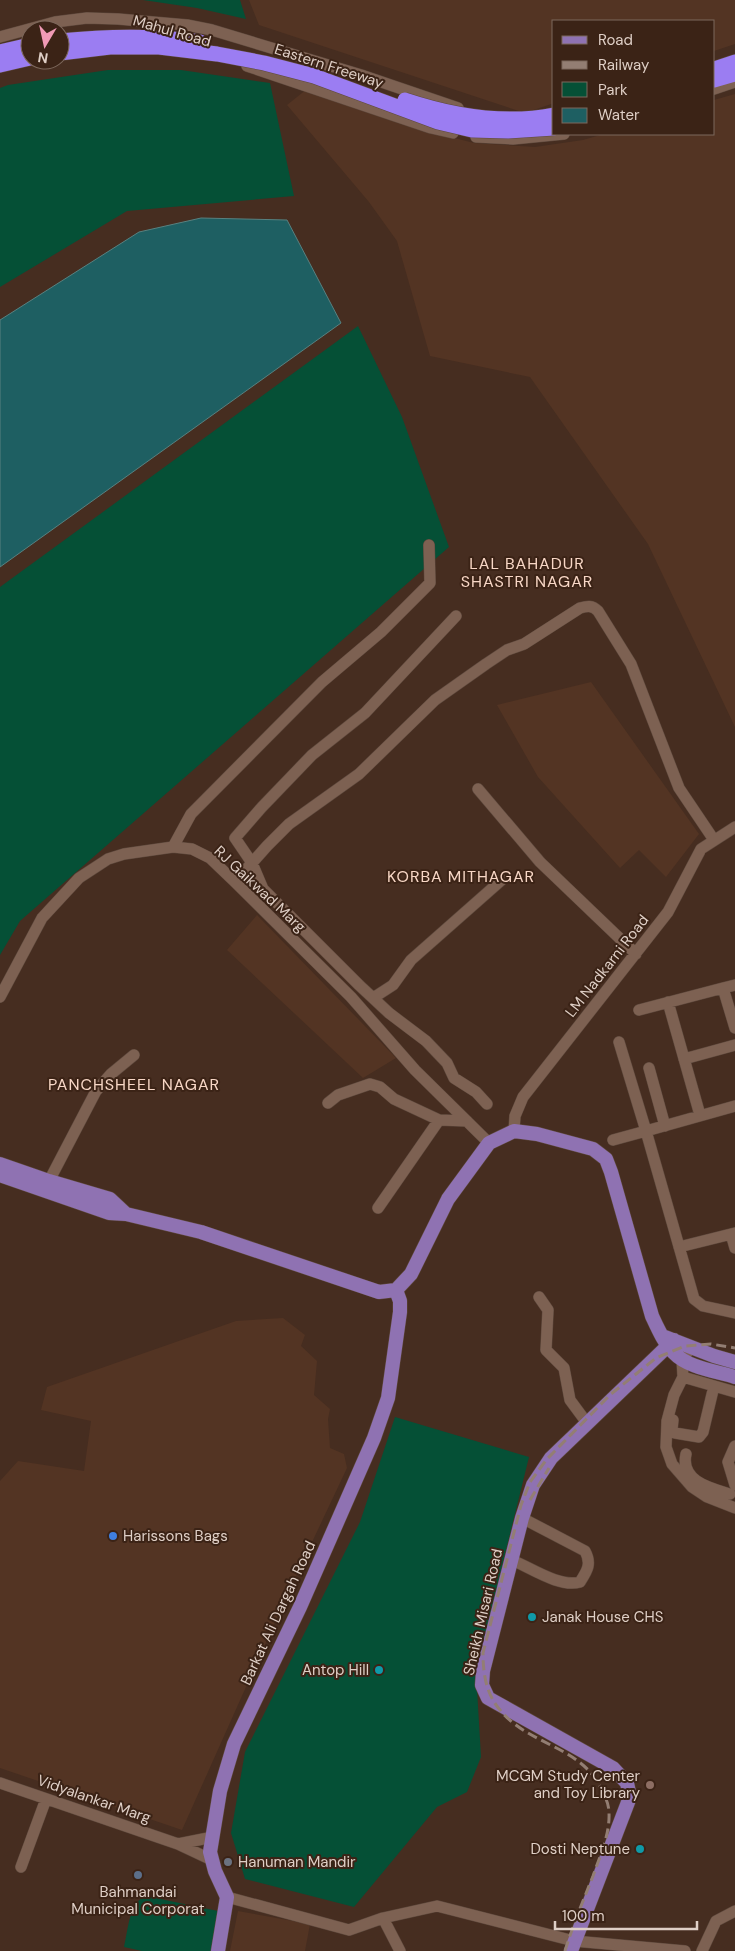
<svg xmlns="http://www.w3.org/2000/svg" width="735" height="1951" viewBox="0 0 735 1951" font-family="'DM Sans',sans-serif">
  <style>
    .built { fill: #533423 }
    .green { fill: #055036 }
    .water { fill: #1e5f62; stroke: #588180 }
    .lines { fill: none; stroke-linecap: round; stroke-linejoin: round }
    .minor-casing { stroke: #5e493d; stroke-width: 12 }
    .major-casing { stroke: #5e493d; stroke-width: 15 }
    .highway-casing { stroke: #5e493d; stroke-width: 16 }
    .minor { stroke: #7d6152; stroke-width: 11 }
    .major { stroke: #8f72b2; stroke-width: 14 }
    .highway { stroke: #9b7df2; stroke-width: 15 }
    .rail { stroke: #937e73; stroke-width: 3; stroke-dasharray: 10 5; stroke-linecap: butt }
    .highway-bridge-casing { stroke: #5e493d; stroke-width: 16; stroke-linecap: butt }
    .highway-bridge { stroke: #9b7df2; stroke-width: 15 }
    .shop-dot { fill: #3f7fe0; stroke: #3b2316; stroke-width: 2 }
    .culture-dot { fill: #0f9aa8; stroke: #3b2316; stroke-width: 2 }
    .education-dot { fill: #8d6e63; stroke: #3b2316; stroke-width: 2 }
    .worship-dot { fill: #6b7280; stroke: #3b2316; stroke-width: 2 }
    .service-dot { fill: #5c6f8a; stroke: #3b2316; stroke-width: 2 }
    .labels { text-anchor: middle; stroke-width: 4; stroke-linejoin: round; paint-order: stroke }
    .street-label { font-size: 15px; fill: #dfcfc6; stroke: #3b2316 }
    .poi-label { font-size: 15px; fill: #dfcfc6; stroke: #3b2316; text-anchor: start }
    .neighbourhood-label { font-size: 16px; letter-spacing: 1px; fill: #f8d7c6; stroke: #3b2316 }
  </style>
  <rect width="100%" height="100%" fill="#462d20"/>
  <!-- built -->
  <path class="built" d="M249,0H735V44L714,51V21H554V103L525,113L259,25Z
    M307,89L427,131L474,143L535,147L583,140L604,134H714V100L735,94V727L648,544L530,377L430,356L397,241L369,202L287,105Z
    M591,682L699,834L666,877L639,850L620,868L538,777L497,705Z
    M257,915L396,1058L363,1078L227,950Z
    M283,1318L305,1335L301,1346L317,1361L314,1395L330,1409L328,1419L330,1448L344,1454L347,1468L288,1593L182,1830L0,1768V1481L18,1461L84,1471L91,1421L41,1410L47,1387L236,1321Z
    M238,1911L310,1924L305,1951H230Z"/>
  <!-- green -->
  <path class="green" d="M143,0H240L246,19L197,8Z
    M108,70H181L270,83L294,196L127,211L0,287V88L8,85Z
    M358,326L402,417L449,547L20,921L0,955V587Z
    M395,1417L529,1457L476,1672L481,1757L467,1792L437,1807L354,1907L245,1879L231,1833L245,1752L360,1522Z
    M146,1896L218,1911L212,1951H142L124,1947C128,1931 129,1902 146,1896Z"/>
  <!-- water -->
  <path class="water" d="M201,218L287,220L341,323L0,567V320L139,232Z"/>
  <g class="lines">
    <!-- minor casing -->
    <g class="minor-casing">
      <path id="minor" d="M0,37L55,22L87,18L118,19L187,25L212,30L361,75L458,108
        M247,66L431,128L453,133
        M714,89L735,82
        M476,137L513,139L564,134
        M456,616L365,713L312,755L262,807L235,838L252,863L263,889L359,985L389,1013L426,1041L447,1063L454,1078L476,1092L487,1104
        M478,789L540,862L636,954
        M173,847L191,814L322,682L381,632L430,583L429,545
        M235,882L267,846L289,824L359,774L435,700L486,664L507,650L524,644L580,608C587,606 592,605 598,611L631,664L679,788L714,840
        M735,985L723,988L735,1028
        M0,997L42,918L79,878L108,859L124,854L173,847L192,849L210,858L235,882L351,997L415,1070L489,1143
        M373,998L393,985L411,960L505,877
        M668,1002L700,1115
        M639,1010L723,988
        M684,1059L735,1045
        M649,1068L665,1126
        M328,1103L338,1095L370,1084L380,1087L394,1099L439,1120L467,1121
        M735,1106L646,1131L694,1299L703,1306L735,1313
        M514,1131L515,1116L523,1097L668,912L701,849L735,827
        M613,1140L646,1131L619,1042
        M49,1181L96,1091L111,1074L134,1055
        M378,1208L439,1120
        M731,1234L735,1248
        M679,1247L735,1233
        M539,1297L548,1310L546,1350L564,1368L570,1400L587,1423
        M691,1347L682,1360L683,1377L674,1395L667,1421L666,1447L672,1464L692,1487L707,1497L735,1508
        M683,1377L735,1392
        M673,1420L672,1430L675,1433L699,1437L703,1432L714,1386
        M735,1446L728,1462L735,1485
        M686,1454C680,1481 710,1488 730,1494
        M512,1560C531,1568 560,1588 580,1582C587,1571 592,1564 585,1551L522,1518
        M0,1783L178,1844L212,1860
        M178,1844L213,1837
        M21,1867L46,1799
        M227,1897L349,1930L383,1918L437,1906L574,1941L685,1951
        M383,1918L400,1951
        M702,1951L716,1921L735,1911"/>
    </g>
    <!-- major casing -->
    <g class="major-casing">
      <path id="major" d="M0,1164L49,1181L110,1199L126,1214
        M0,1175L109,1213L126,1214L201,1232L379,1292L396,1290L411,1274L448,1199L489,1143L514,1131L537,1134L593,1149L606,1159L611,1172L652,1316C658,1329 664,1343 674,1353C688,1368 716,1371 735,1377
        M665,1337L714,1356L735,1362
        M218,1951L227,1897L215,1871L210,1852L220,1791L234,1744L300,1607L374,1438L388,1398L400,1312V1301L396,1290
        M571,1951L630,1797L627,1783L613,1768L488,1698L482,1685L483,1671L522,1518L533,1485L551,1458L674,1340"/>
    </g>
    <!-- highway casing -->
    <g class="highway-casing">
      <path id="highway" d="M0,52L30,45
        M0,65L30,58
        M714,69L735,62
        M714,80L735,74"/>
    </g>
    <!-- minor -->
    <use href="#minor" class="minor"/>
    <!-- major -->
    <use href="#major" class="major"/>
    <!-- highway -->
    <use href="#highway" class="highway"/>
    <!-- rail -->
    <path class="rail" d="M530,1500L549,1468
      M565,1951C573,1925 583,1901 593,1876C600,1856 610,1834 609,1813C609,1807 607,1800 604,1795C586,1746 530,1747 500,1710C486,1694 483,1673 483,1653L521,1505L530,1482L547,1459L611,1394L656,1358L685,1346L711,1344L735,1348"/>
    <!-- highway-bridge casing -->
    <g class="highway-bridge-casing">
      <path id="highway-bridge" d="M60,41C108,36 153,35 200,42
        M60,53L110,47H159L217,54L264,63L314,76L438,122L472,130L508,131L554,128
        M405,100C453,116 503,125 554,115"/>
    </g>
    <!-- highway-bridge -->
    <use href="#highway-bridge" class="highway-bridge"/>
  </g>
  <!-- markers -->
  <circle class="shop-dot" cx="113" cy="1536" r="5"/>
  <g class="culture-dot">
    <circle cx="532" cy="1617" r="5"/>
    <circle cx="379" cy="1670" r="5"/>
    <circle cx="640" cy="1849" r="5"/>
  </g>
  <circle class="education-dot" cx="650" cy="1785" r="5"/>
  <circle class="worship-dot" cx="228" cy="1862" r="5"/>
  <circle class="service-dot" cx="138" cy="1875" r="5"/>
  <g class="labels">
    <!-- street labels -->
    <g class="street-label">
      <text transform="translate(172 31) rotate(16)" y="5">Mahul Road</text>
      <text transform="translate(329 66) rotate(18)" y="5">Eastern Freeway</text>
      <text transform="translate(260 889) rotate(43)" y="5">RJ Gaikwad Marg</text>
      <text transform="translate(607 966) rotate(-52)" y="5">LM Nadkarni Road</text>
      <text transform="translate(483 1612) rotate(-77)" y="5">Sheikh Misari Road</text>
      <text transform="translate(278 1613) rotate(-65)" y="5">Barkat Ali Dargah Road</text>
      <text transform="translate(94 1799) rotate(19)" y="5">Vidyalankar Marg</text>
    </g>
    <!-- poi labels -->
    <g class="poi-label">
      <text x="123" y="1541">Harissons Bags</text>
      <text x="542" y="1622">Janak House CHS</text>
      <text x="369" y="1675" text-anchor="end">Antop Hill</text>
      <text x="640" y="1781" text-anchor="end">MCGM Study Center<tspan x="640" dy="17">and Toy Library</tspan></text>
      <text x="630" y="1854" text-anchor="end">Dosti Neptune</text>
      <text x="238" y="1867">Hanuman Mandir</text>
      <text x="138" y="1897" text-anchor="middle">Bahmandai<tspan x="138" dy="17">Municipal Corporat</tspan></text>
    </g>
    <!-- neighbourhood labels -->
    <g class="neighbourhood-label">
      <text x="527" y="569">LAL BAHADUR<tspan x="527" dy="18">SHASTRI NAGAR</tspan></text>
      <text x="461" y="882">KORBA MITHAGAR</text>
      <text x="134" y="1090">PANCHSHEEL NAGAR</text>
    </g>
  </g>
  <!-- legend -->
  <rect x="552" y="20" width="162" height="115" fill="#3b2316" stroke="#7d685c"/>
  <rect x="562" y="36" width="25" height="8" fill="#8f72b2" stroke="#7d685c"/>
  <text x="598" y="45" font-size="15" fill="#dfcfc6">Road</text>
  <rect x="562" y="61" width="25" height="8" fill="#937e73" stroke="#7d685c"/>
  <text x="598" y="70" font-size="15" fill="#dfcfc6">Railway</text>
  <rect x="562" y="82" width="25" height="15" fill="#055036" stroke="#7d685c"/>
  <text x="598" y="95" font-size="15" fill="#dfcfc6">Park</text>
  <rect x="562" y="108" width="25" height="15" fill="#1e5f62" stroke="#7d685c"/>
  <text x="598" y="120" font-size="15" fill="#dfcfc6">Water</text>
  <!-- north arrow -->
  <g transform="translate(45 45) rotate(189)"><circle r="24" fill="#3b2316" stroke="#7d685c"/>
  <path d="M0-4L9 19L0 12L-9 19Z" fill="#f09ab5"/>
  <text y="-8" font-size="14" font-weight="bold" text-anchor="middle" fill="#dfcfc6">N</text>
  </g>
  <!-- scale -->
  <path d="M555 1921v8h142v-8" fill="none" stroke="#dfcfc6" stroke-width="2.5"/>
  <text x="562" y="1921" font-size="15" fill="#dfcfc6" stroke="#3b2316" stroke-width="4" paint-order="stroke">100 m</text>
</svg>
